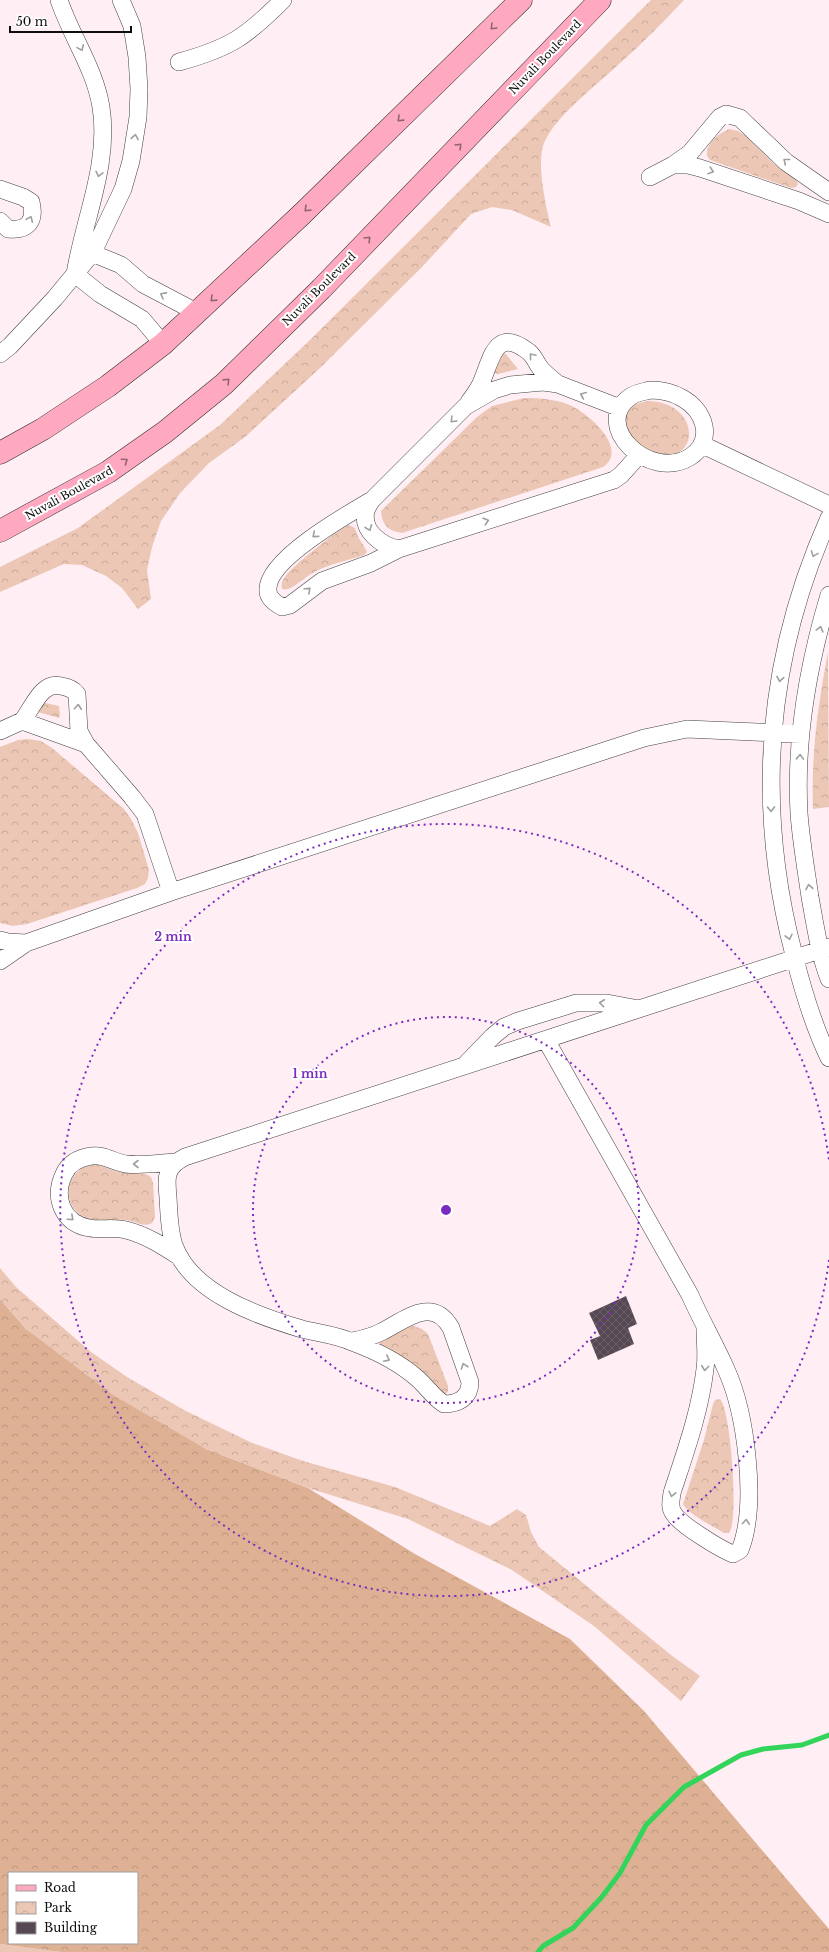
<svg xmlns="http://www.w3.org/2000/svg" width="829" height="1952" viewBox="0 0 829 1952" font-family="'Libre Baskerville',serif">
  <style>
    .grass { fill: #ecc7b5 }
    .forest { fill: url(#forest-crowns); fill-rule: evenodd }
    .park { fill: url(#park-crowns) }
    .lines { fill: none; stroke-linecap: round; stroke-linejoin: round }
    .stream { stroke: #32d55a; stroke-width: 5 }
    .building { fill: url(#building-cross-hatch) }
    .minor-casing { stroke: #414141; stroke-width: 18 }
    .secondary-casing { stroke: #303030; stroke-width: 23 }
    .minor { stroke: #fff; stroke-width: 17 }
    .secondary { stroke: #ffa9c0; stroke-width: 22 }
    .oneway { stroke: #936370 }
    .oneway2 { stroke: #9f9f9f }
    .ring { fill: none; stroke: #7b2cbf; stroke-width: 2; stroke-dasharray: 2 4 }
    .labels { text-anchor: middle; stroke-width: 4; stroke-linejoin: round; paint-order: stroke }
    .street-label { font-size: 11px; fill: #0e0e0e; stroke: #fff }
    .centre { fill: #7b2cbf; stroke: #fff; stroke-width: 2 }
    .ring-label { font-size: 12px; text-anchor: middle; font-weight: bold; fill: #7b2cbf; stroke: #fff; stroke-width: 4; stroke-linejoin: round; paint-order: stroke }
  </style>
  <defs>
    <pattern id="forest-crowns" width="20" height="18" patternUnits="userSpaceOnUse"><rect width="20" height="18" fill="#deb194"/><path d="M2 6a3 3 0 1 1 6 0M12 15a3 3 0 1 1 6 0" fill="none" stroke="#bd977e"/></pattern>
    <pattern id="park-crowns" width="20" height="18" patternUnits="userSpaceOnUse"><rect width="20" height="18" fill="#ecc7b5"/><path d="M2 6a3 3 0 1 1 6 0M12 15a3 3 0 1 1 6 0" fill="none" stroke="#c9aa9a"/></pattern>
    <pattern id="building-cross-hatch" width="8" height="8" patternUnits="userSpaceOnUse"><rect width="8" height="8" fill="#574954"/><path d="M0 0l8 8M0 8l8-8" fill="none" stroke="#6a5f68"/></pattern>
  </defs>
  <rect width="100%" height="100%" fill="#ffeef4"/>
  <!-- grass -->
  <path class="grass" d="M0,1944L61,1952H0Z"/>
  <!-- forest -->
  <path class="forest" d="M0,1299L26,1329L206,1449L308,1488L415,1554L570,1639L644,1711L829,1929V1952H61L0,1944ZM9,1873H137V1943H9Z"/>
  <!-- park -->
  <path class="park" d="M651,0H684C663,22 642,44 619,64C596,86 557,114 544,143C536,162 546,208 551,227L512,210L492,207L471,214L422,267L320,368L245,437L209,463L181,492L161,521L152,547L147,570L151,599L138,609L122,588L106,576L82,565L64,564L0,592V567L78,528L220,425L310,340Z
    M729,129L738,131L746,136L773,163L796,179L798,184L796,187L791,188L710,160L707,156C706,143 718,134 729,129Z
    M505,353L518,369L498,374L495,373V370L503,354Z
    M524,398C539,398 554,399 567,404C587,411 630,449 603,467L402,533C388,531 382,525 381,511L477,417L492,406Z
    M647,401C702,401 702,467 653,454C645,451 637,445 631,442L624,415L633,405Z
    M349,525L355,528C358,540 363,543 367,552L364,555C347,561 327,564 311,574C303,578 291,592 282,589C281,584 282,581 285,577C290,568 340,528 349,525Z
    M828,652L829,807L813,809C811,754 818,705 828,652Z
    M41,702L59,706L60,715L59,718L38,712Z
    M28,739L41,741L52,748L124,809L131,819L138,833L149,870L148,878L145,884L137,888L27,924L13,926L0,923V747L18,740Z
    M96,1164L118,1172L145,1174L151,1177L153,1183L155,1217L152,1223C143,1228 136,1221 126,1220C114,1219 101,1222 89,1219C66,1212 61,1183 81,1169C85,1166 91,1166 96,1164Z
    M0,1268L16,1287L91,1352L127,1377L184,1410L250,1442L303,1461L395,1487L490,1526L517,1509L526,1515L531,1532L539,1547L671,1655L700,1676L681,1701L594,1626L512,1570L408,1519L308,1488L206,1449L113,1395L26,1329L0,1299Z
    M414,1326L422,1329L428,1334L448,1386V1391L445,1395L378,1347L380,1341L407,1327Z
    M720,1399C731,1410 739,1522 729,1533H724C713,1526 689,1515 683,1504L704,1440L713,1404L715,1400Z"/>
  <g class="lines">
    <!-- stream -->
    <path class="stream" d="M538,1952L543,1946L573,1928L601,1898L620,1873L646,1825L684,1787L741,1755L763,1749L802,1745L829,1735"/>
  </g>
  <!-- building -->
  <path class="building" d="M626,1296L637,1324L628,1328L634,1344L598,1360L590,1340L600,1336L589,1313Z"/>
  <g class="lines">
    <!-- minor casing -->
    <g class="minor-casing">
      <path id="minor" d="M59,0C71,36 95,69 101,107C110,164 84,218 75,274
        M179,62C230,48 246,37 283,0
        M673,165H688L700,168L799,201L829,214
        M650,177L673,165L690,153L720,117L726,114L740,118L786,162L829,192
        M0,189L23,197L31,202C36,222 27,231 8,229L0,221
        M82,249L121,265L143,284L198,313
        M75,274L100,294L142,319L163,344
        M0,354L10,346L55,298L93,252L123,189L131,161L138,117L139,89L137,57L132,26L121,0
        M650,390C661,390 672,392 682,398C705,410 715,441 690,457C649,482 591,425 630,397C635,393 643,392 650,390Z
        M469,402C474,395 479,389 482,381C492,357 496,326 529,352C535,357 537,365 542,370C547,375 553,380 558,384
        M620,408L558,384L543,382L510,385L494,390L466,406L372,500C370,503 367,507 366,511C361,531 382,546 399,549L614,480L621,475L639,455
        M703,445L829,505
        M372,500C348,514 268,559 268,589C267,598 275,603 282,607L290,605L322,581L371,563L399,549
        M829,518C766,659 755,806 794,955C803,991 813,1025 829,1058
        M829,595C808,665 795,740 799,813C801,841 806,869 810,897C815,924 819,953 829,979
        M22,721C33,708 41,681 61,686C68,687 73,689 77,694L79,731L86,744
        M0,731L22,721L86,744L132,797L145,814L171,892
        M0,940L8,942L26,943L171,892L644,738L687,729L801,734
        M0,961L26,943
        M546,1040L690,1295C701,1320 715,1344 726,1369C746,1413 758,1505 740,1550L733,1554C720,1549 681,1525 674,1514C669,1508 671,1501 672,1493C685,1453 700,1412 705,1369C707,1356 705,1342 705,1329
        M465,1065L492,1037L504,1027L518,1021L576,1003H607L639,1009
        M175,1162C159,1163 142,1166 126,1164C113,1162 104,1154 91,1156C79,1158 69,1163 64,1174C53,1197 62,1223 89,1228C101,1230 114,1227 126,1230C146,1235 163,1246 180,1257
        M352,1341C362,1339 372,1337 381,1332C404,1321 432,1295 451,1328L470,1382C470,1398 458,1404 444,1404C434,1398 427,1387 418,1379C400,1363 374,1350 352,1342C337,1335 318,1333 302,1329C258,1316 191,1293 174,1245C169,1230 169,1213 168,1197C166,1177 165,1167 185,1157L829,947"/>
    </g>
    <!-- secondary casing -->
    <g class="secondary-casing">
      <path id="secondary" d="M0,453L43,429L108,386L163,344L301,215L521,0
        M0,531L108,472L165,432L224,384L321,289L600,0"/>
    </g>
    <!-- minor -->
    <use href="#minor" class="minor"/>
    <!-- secondary -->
    <use href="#secondary" class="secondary"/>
  </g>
  <!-- one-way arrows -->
  <defs><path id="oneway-chevron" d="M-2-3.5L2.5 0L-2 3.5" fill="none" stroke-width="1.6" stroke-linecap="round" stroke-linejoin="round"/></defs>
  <g class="oneway">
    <use href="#oneway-chevron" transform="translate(493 27) rotate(135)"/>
    <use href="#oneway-chevron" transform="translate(400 119) rotate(136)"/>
    <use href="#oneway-chevron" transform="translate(459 146) rotate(-46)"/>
    <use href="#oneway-chevron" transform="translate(307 209) rotate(136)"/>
    <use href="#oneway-chevron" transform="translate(368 239) rotate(-46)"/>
    <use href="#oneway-chevron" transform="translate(213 299) rotate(136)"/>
    <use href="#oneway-chevron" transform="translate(227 381) rotate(-44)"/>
    <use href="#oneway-chevron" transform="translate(125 461) rotate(-35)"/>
  </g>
  <g class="oneway2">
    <use href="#oneway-chevron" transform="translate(81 48) rotate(66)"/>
    <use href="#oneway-chevron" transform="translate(135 137) rotate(-80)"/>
    <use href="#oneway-chevron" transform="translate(786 161) rotate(-141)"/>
    <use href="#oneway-chevron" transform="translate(711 171) rotate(19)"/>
    <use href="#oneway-chevron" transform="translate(99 174) rotate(103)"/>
    <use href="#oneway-chevron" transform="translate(30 219) rotate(-66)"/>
    <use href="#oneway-chevron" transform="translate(163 295) rotate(-152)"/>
    <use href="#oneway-chevron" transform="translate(532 356) rotate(-130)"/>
    <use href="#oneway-chevron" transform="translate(583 395) rotate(-157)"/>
    <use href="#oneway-chevron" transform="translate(453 420) rotate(134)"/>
    <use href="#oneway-chevron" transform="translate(486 521) rotate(-18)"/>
    <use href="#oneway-chevron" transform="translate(369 528) rotate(68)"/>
    <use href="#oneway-chevron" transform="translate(315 535) rotate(140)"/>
    <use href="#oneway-chevron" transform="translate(814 554) rotate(111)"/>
    <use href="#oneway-chevron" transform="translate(308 590) rotate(-42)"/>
    <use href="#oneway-chevron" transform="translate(820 629) rotate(-75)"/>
    <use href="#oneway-chevron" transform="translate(780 679) rotate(100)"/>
    <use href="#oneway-chevron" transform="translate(78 707) rotate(-86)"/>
    <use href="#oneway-chevron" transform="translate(800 757) rotate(-88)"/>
    <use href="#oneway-chevron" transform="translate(771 809) rotate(89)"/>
    <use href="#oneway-chevron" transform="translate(809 887) rotate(-100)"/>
    <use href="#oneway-chevron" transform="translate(789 937) rotate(77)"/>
    <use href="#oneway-chevron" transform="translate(602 1003) rotate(-174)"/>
    <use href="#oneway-chevron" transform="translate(136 1164) rotate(-180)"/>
    <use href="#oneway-chevron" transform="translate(71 1218) rotate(42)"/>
    <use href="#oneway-chevron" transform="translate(387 1359) rotate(27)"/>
    <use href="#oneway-chevron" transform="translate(464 1366) rotate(-109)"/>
    <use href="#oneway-chevron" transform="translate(705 1368) rotate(95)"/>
    <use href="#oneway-chevron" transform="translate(672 1494) rotate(103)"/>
    <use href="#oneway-chevron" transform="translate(746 1522) rotate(-86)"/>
  </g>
  <!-- distance rings -->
  <g class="ring">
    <circle cx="446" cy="1210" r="193"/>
    <path d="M829 1260A386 386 0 1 1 829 1160"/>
  </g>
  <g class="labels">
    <!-- street labels -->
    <g class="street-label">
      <text transform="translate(545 57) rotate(-46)" y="4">Nuvali Boulevard</text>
      <text transform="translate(319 289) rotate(-45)" y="4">Nuvali Boulevard</text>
      <text transform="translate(69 493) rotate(-29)" y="4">Nuvali Boulevard</text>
    </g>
  </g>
  <circle cx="446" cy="1210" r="6" class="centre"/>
  <g class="ring-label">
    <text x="173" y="941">2 min</text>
    <text x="310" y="1078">1 min</text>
  </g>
  <!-- legend -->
  <rect x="8" y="1872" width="130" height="72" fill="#ffffff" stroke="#9f9f9f"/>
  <rect x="16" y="1885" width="20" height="6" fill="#ffa9c0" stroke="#9f9f9f"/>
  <text x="44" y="1892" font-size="12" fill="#0e0e0e">Road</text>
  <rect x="16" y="1902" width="20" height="12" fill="url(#park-crowns)" stroke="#9f9f9f"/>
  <text x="44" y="1912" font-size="12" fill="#0e0e0e">Park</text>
  <rect x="16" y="1922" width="20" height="12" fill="#574954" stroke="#9f9f9f"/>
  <text x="44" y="1932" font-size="12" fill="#0e0e0e">Building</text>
  <!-- scale -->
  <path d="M10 26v6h121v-6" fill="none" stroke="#0e0e0e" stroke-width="2"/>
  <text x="16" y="26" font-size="12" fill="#0e0e0e" stroke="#ffffff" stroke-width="3" paint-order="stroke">50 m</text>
</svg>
